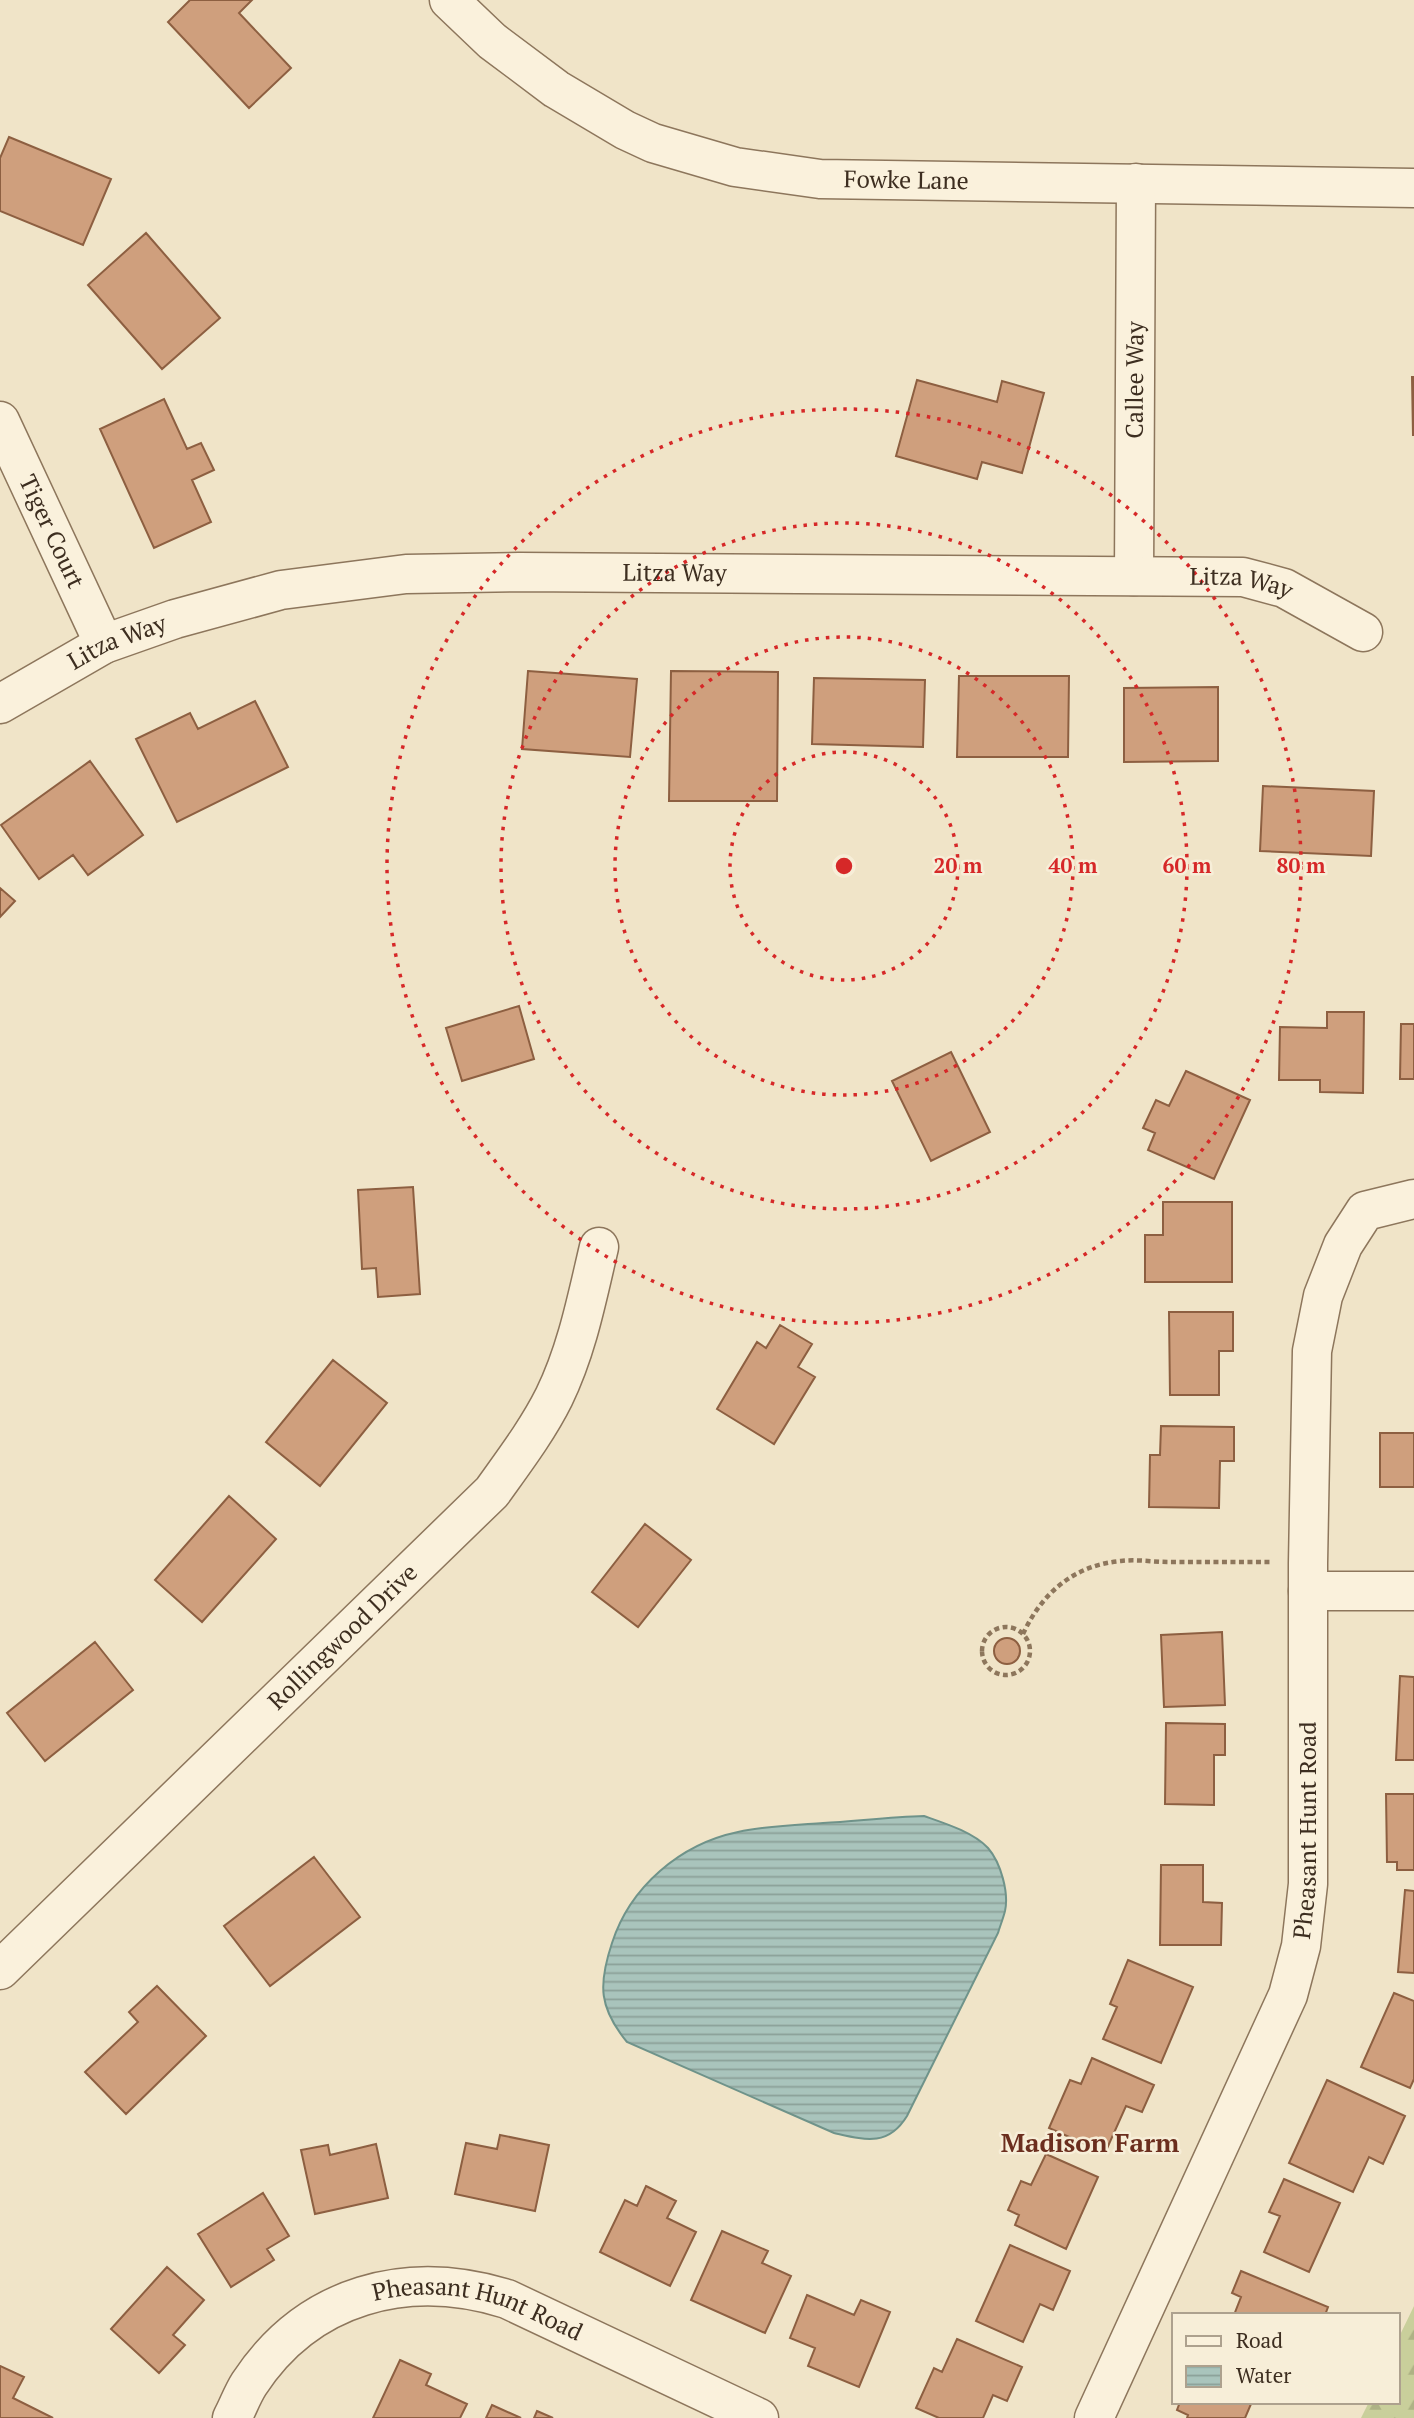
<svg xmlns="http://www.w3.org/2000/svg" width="1414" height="2418" viewBox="0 0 1414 2418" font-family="'PT Serif',serif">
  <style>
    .forest { fill: url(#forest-firs) }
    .water { fill: url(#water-rules); stroke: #6f938a; stroke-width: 2 }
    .building { fill: #cf9f7d; stroke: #8d5f41; stroke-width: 2 }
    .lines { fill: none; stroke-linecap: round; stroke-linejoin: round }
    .minor-casing { stroke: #8d765c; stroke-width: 41 }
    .path { stroke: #8d765c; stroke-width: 4.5; stroke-dasharray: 5 3.5; stroke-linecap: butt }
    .minor { stroke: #faf1dc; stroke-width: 38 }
    .ring { fill: none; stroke: #d62828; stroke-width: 3.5; stroke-dasharray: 3.5 7 }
    .labels { text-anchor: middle; stroke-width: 5; stroke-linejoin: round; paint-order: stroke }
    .street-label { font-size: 24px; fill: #3d2e20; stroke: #f7eed8 }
    .neighbourhood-label { font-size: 26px; font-weight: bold; fill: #6b2e1e; stroke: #f7eed8 }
    .centre { fill: #d62828; stroke: #f7eed8; stroke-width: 3.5 }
    .ring-label { font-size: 21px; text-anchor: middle; font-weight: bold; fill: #d62828; stroke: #f7eed8; stroke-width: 5; stroke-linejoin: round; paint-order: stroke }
  </style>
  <defs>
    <pattern id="forest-firs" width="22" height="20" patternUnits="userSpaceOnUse" patternTransform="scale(1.75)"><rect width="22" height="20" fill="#c9cf9b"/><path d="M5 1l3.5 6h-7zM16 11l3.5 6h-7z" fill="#aeb285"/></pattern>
    <pattern id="water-rules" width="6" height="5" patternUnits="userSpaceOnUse" patternTransform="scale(1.75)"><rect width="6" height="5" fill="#a9c4bc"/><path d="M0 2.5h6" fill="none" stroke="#8ba098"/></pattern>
  </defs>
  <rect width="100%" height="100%" fill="#f0e4c8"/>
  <!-- forest -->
  <path class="forest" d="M1414,2306V2418H1361L1369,2402H1398V2339Z"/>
  <!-- water -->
  <path class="water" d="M924,1816C944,1823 973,1832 988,1848C1001,1863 1009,1893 1005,1911C1003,1919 1000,1926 998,1933L907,2116C888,2147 865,2140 834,2133L627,2042C599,2008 598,1985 612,1943C630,1887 680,1844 738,1832C765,1826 795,1825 823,1823C857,1821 890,1817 924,1816Z"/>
  <!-- building -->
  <path class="building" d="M190,0H252L239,13L291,68L249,108L168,22Z
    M9,137L111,179L83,245L0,211V158Z
    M146,233L220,318L162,369L88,285Z
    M1412,377H1414V435H1413Z
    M917,380L997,402L1002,381L1044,393L1022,473L982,462L977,479L896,456Z
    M164,399L187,449L201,443L214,470L192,480L211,522L154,548L100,429Z
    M528,671L637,679L630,757L522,749Z
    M671,671L778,672L777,801H669Z
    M959,676H1069L1068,757H957Z
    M814,678L925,680L923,747L812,744Z
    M1218,687V761L1124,762V688Z
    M255,701L288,767L177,822L136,739L190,713L198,729Z
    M90,761L143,835L88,875L73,855L39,879L1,825Z
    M1263,786L1374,791L1371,856L1260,851Z
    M0,888L15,901L0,917Z
    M519,1006L534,1059L462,1081L446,1028Z
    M1327,1012H1364L1363,1093L1320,1092V1080H1279L1280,1027L1327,1028Z
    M1401,1024H1414V1079H1400Z
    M951,1052L990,1132L931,1161L892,1081Z
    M1186,1071L1250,1100L1214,1179L1148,1150L1155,1133L1143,1128L1156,1100L1169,1106Z
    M413,1187L420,1294L378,1297L376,1268L362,1269L358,1190Z
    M1163,1202H1232V1282H1145V1235H1163Z
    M1169,1312H1233V1351H1219V1395H1170Z
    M780,1325L812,1344L798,1367L815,1377L774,1444L717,1409L757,1342L766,1348Z
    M333,1360L387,1403L320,1486L266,1442Z
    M1161,1426L1234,1427V1461H1220L1219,1508L1149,1507L1150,1455H1160Z
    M1380,1433H1414V1487H1380Z
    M229,1496L276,1539L202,1622L155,1580Z
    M645,1524L691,1560L638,1627L592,1592Z
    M1222,1632L1225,1705L1164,1707L1161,1635Z
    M994 1651a13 13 0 1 1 26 0a13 13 0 1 1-26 0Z
    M95,1642L133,1690L45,1761L7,1713Z
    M1400,1676L1414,1677V1760H1396Z
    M1166,1723L1225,1724V1755H1214V1805L1165,1804Z
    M1386,1794H1414V1870H1397V1862H1387Z
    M314,1857L360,1917L270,1986L224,1926Z
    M1161,1865H1203V1902L1222,1903L1221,1945H1160Z
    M1405,1890L1414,1891V1973L1398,1972Z
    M1128,1960L1193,1987L1161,2063L1103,2039L1117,2007L1110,2004Z
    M157,1986L206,2036L126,2114L85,2072L138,2022L129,2012Z
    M1394,1993L1414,2001V2079L1410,2088L1361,2067Z
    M1092,2058L1154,2085L1142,2112L1126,2106L1105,2153L1049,2128L1070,2080L1081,2084Z
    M1327,2080L1405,2116L1383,2164L1369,2157L1353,2192L1289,2163Z
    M500,2135L549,2145L535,2211L455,2194L466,2143L497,2149Z
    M376,2144L388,2198L315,2214L301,2150L328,2145L330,2155Z
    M1046,2154L1098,2177L1066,2249L1015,2225L1019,2215L1008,2210L1021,2181L1031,2185Z
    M1284,2179L1340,2203L1309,2272L1264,2252L1280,2216L1269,2212Z
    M646,2186L676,2201L667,2218L696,2232L670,2286L600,2252L625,2200L637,2206Z
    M263,2193L289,2236L267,2249L274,2260L231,2287L198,2234Z
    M722,2231L768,2251L762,2263L791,2276L765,2333L691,2300Z
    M1010,2245L1070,2271L1053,2310L1040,2304L1023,2342L976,2321Z
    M167,2267L204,2300L173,2335L185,2345L159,2373L111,2329Z
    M1241,2271L1328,2307L1325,2315H1234L1241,2297L1232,2293Z
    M807,2295L854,2315L861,2300L890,2312L859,2387L808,2366L815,2348L790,2338Z
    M957,2339L1022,2367L1007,2401L993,2395L983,2418H939L916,2408L934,2368L942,2372Z
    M400,2360L431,2374L426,2385L467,2404L460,2418H373Z
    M0,2366L24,2377L13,2398L53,2418H0Z
    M1180,2402H1246L1251,2404L1245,2418H1187L1188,2415L1177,2410Z
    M492,2405L521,2418H486Z
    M537,2411L553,2418H534Z"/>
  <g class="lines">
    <!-- minor casing -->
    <g class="minor-casing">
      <g id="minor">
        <path id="s1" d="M449,0L492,41L556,89L625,130L653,143L735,167L820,179L1414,188"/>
        <path id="s2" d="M0,421L104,644"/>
        <path id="s3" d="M1134,576L1136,183"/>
        <path id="s4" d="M0,704L104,644L175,619L281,590L406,574L519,572L1243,577L1284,588L1363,632"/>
        <path d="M1308,1591H1414"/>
        <path id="s5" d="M0,1970L492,1492C514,1461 537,1431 554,1397C577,1350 587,1298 599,1247"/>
        <path id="s6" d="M232,2418C238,2407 242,2395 249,2384C308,2294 407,2268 507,2299L759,2418"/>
        <path id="s7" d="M1094,2418L1288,1995L1301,1946L1308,1884V1563L1312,1351L1323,1296L1343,1245L1365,1211L1414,1199"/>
      </g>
    </g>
    <!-- path -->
    <path class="path" d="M982 1651a24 24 0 1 1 48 0a24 24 0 1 1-48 0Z
      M1023,1634C1042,1593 1074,1565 1121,1561C1136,1559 1153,1562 1169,1562C1203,1562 1237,1562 1271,1562"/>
    <!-- minor -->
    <use href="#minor" class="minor"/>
  </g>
  <!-- distance rings -->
  <g class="ring">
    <circle cx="844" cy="866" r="114"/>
    <circle cx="844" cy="866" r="229"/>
    <circle cx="844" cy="866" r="343"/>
    <circle cx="844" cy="866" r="457"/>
  </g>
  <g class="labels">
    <!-- street labels -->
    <g class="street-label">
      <text dy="8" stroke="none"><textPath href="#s1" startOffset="508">Fowke Lane</textPath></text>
      <text dy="8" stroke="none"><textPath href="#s3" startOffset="196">Callee Way</textPath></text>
      <text dy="8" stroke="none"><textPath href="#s2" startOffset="122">Tiger Court</textPath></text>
      <text dy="8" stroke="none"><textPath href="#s4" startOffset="700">Litza Way</textPath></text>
      <text dy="8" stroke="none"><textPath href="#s4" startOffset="1267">Litza Way</textPath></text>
      <text dy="8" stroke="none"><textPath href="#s4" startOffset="133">Litza Way</textPath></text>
      <text dy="8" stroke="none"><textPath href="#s5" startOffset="478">Rollingwood Drive</textPath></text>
      <text dy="8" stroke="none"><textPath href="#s7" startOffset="632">Pheasant Hunt Road</textPath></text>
      <text dy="8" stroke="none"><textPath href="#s6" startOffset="304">Pheasant Hunt Road</textPath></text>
    </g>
    <!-- neighbourhood labels -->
    <g class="neighbourhood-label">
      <text x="1090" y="2152">Madison Farm</text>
    </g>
  </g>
  <circle cx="844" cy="866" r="10" class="centre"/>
  <g class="ring-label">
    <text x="958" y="873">20 m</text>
    <text x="1073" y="873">40 m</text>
    <text x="1187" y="873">60 m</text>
    <text x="1301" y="873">80 m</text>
  </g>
  <!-- legend -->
  <rect x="1172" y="2313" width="228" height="91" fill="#f7eed8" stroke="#ada18e" stroke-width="2"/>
  <rect x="1186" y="2336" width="35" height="10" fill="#faf1dc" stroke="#ada18e" stroke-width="2"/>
  <text x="1236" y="2348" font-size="21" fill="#3d2e20">Road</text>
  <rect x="1186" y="2366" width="35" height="21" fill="url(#water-rules)" stroke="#ada18e" stroke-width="2"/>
  <text x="1236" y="2383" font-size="21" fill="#3d2e20">Water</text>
</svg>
